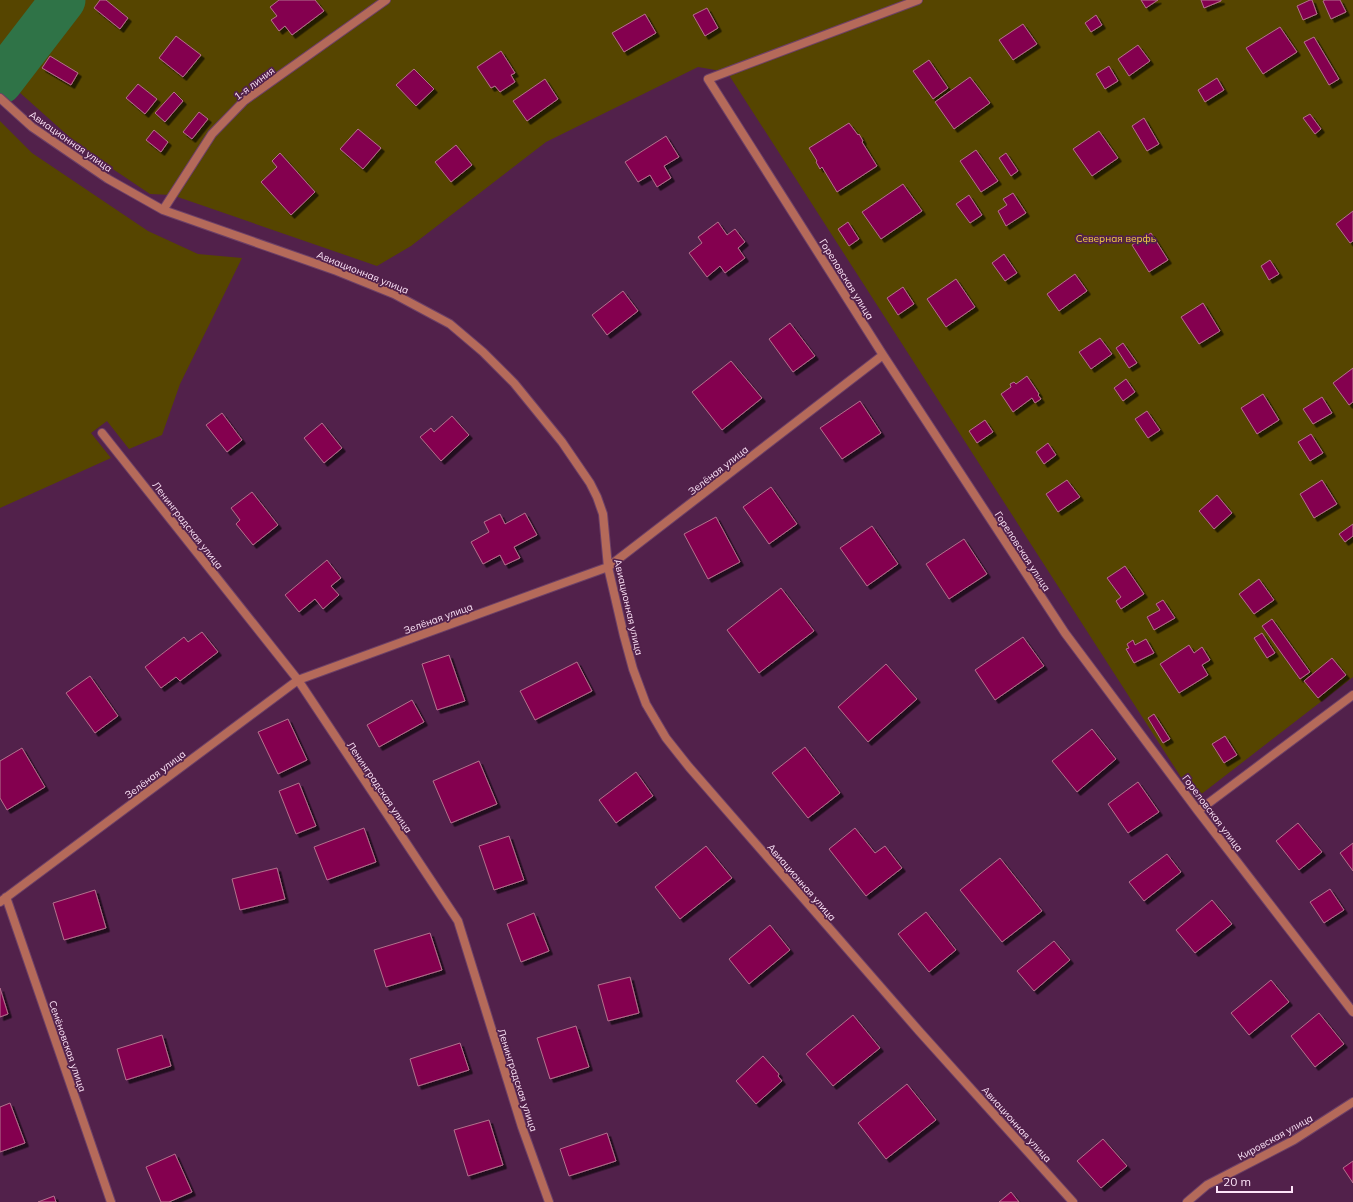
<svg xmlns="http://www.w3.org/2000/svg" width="1353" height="1202" viewBox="0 0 1353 1202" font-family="Mulish,sans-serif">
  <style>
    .green { fill: #564500 }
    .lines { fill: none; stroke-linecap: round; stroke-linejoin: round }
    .river { stroke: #2f7347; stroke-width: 45 }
    .building { fill: #840550; stroke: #b4708d; filter: url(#shadow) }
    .minor-casing { stroke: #6d4067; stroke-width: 10 }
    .minor { stroke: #b56a5a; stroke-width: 8 }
    .labels { text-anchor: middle; stroke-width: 3.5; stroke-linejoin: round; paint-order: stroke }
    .street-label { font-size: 10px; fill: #fde4f8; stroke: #52214b }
    .park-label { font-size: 10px; fill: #f4ce44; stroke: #52214b }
  </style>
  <defs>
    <filter id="shadow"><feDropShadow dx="3.5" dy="3.5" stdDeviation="0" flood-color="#0009"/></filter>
  </defs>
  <rect width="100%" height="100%" fill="#52214b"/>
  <!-- green -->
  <path class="green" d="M0,0H1353V677L1195,799L727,72L698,67L546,142L411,246L377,266L172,195L150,194L83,149L0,75Z
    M0,121L32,153L148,231L198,254L242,258L180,384L162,435L129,449L107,421L91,433L111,458L0,508Z"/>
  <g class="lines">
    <!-- river -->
    <path class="river" d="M0,82L63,0"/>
  </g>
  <!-- building -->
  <path class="building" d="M100,0H106L128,18L120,29L94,8Z
    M279,0H315L324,11L292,35L285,26L279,31L271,20L277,16L270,7Z
    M1141,0H1158L1146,8Z
    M1201,0H1221V1L1204,8Z
    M1310,0H1312L1317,14L1303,20L1297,6Z
    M1325,0H1340L1346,12L1331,19L1323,1Z
    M707,8L718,28L705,36L693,15Z
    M645,14L656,33L624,52L612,33Z
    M1096,15L1102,25L1091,32L1085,23Z
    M1023,24L1037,44L1013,60L999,40Z
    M1280,27L1297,52L1263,74L1246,48Z
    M176,36L201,55L183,77L159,58Z
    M1314,37L1339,79L1329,85L1304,42Z
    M1138,45L1150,61L1129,76L1118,59Z
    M501,51L515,73L511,75L515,82L500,92L495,86L491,88L477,67Z
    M50,56L78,73L71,85L42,68Z
    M929,60L948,88L933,99L913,71Z
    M1109,66L1118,81L1105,89L1096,74Z
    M414,69L434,89L416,106L396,85Z
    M970,77L990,103L954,129L935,102Z
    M1217,78L1224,90L1205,102L1198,90Z
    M545,79L558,99L527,121L513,101Z
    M138,84L157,99L145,114L126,98Z
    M174,92L183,101L165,122L155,113Z
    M199,112L208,119L192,139L183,132Z
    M1310,114L1321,129L1315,134L1303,118Z
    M1144,118L1159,144L1147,151L1132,126Z
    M849,123L858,135L859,134L863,141L862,142L877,166L837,192L822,167L820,169L816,162L817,161L809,148Z
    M358,129L381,148L363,169L340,149Z
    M154,130L168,142L161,152L146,140Z
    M1099,131L1118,158L1092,176L1073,149Z
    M666,136L679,157L664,166L671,178L657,187L650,175L638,182L625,162Z
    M456,145L472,165L451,182L435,162Z
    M976,150L998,181L981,192L960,161Z
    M280,153L315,192L291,215L261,182L277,167L272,161Z
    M1006,153L1018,171L1011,176L999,158Z
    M903,184L922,211L881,239L862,212Z
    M1013,193L1026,213L1006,226L998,211L1007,205L1003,199Z
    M969,195L982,215L970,223L956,204Z
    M1353,211V241L1350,243L1336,224Z
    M718,222L727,235L735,229L745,242L738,248L745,258L725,273L720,266L707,277L689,253L702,243L698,237Z
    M848,222L859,239L849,246L838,229Z
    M1151,233L1168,260L1149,272L1132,245Z
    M1004,254L1017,273L1005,281L992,263Z
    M1270,260L1279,274L1269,280L1261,266Z
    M1075,274L1087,291L1059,311L1047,294Z
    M956,279L975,307L946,327L927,299Z
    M903,287L914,304L898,315L887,298Z
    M623,291L638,311L607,335L592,315Z
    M1203,303L1220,331L1199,344L1181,317Z
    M790,323L815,356L793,372L769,339Z
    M1100,338L1112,354L1091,369L1079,352Z
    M1123,343L1137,363L1129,368L1116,348Z
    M731,361L762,398L722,430L692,392Z
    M1353,368V402L1349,405L1333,383Z
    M1027,376L1039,394L1038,395L1041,399L1035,403L1032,398L1013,412L1001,394L1011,387L1010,384L1014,382L1016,384Z
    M1126,379L1135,392L1123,401L1114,388Z
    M1263,394L1279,420L1257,434L1241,408Z
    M1322,397L1332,413L1313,424L1303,409Z
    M860,401L881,433L842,459L820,428Z
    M1147,411L1160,430L1148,438L1135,419Z
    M222,413L242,440L227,452L206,425Z
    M452,416L469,435L441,461L420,437L431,428L434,432Z
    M985,420L993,432L977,443L969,431Z
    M322,423L342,448L324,463L304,438Z
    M1311,434L1323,453L1310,461L1298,442Z
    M1048,443L1056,455L1044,464L1036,452Z
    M1067,480L1080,497L1058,512L1046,494Z
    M1322,480L1337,504L1314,518L1300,494Z
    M771,487L797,524L769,544L743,507Z
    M252,492L278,525L253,545L236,524L240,520L231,508Z
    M1217,495L1232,513L1214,529L1199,511Z
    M525,513L537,535L514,547L520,558L505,565L500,555L483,564L471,542L489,532L484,522L500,514L505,524Z
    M716,517L740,562L708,579L684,534Z
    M1353,524V536L1345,542L1339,534Z
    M872,526L898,564L867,586L840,548Z
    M964,539L987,574L949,599L926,564Z
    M327,560L341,578L331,586L339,595L323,609L315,599L299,612L285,595Z
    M1125,566L1144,594L1121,609L1116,601L1121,597L1107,578Z
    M1259,579L1274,600L1254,614L1239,594Z
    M781,588L814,631L759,673L727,630Z
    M1163,600L1175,618L1154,630L1147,617L1160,610L1156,604Z
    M1272,619L1310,672L1300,679L1262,626Z
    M202,632L218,652L180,681L176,677L161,688L145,667L184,637L188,642Z
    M1262,633L1275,653L1267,658L1254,638Z
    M1023,637L1044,666L995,700L975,670Z
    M1146,639L1154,653L1134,663L1126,649L1129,648L1127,644L1133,640L1135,645Z
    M1189,645L1194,653L1202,647L1210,660L1202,665L1208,675L1179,693L1160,664Z
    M449,655L465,701L437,710L422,664Z
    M1332,658L1346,675L1318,698L1304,681Z
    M577,662L592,691L535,720L520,691Z
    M886,664L917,699L868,742L838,707Z
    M90,676L118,716L95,733L66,693Z
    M412,700L424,722L379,747L367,725Z
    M1154,714L1170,739L1163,743L1148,718Z
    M288,719L307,760L278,774L258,732Z
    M1092,729L1116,759L1077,792L1052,761Z
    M1225,736L1237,755L1224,763L1212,744Z
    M805,747L840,793L808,818L772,773Z
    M22,748L45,787L7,810L0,798V761Z
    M479,761L497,804L451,823L433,781Z
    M636,772L653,796L616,823L599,800Z
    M1138,782L1159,812L1128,833L1108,804Z
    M299,783L316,826L296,834L279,791Z
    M1298,823L1322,852L1299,870L1276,841Z
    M364,828L376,862L327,880L314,847Z
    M855,828L875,853L885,846L902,868L866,896L829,849Z
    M509,836L524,880L494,890L479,846Z
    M1353,843V871L1340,853Z
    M706,846L732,878L680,919L655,887Z
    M1167,854L1181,872L1144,901L1129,882Z
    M1000,858L1042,911L1002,942L960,890Z
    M277,868L285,899L240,910L232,879Z
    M1330,889L1344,910L1324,923L1310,902Z
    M95,890L106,928L64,940L53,903Z
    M1212,900L1232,924L1195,953L1176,930Z
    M926,912L956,950L929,972L898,934Z
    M534,913L549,951L521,962L507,924Z
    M770,925L790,950L749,984L729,959Z
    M430,933L442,970L386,987L374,950Z
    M1054,941L1070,960L1034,991L1017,971Z
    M630,977L639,1013L608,1021L598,985Z
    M1271,980L1289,1002L1249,1035L1231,1013Z
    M0,988L8,1014L0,1017Z
    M1319,1013L1344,1044L1315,1067L1291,1036Z
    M853,1015L880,1048L833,1086L806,1054Z
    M576,1026L589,1067L550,1079L537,1038Z
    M162,1035L171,1066L126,1080L117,1049Z
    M460,1043L469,1070L418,1086L410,1059Z
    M763,1056L779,1074L778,1076L782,1081L756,1104L736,1081Z
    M907,1084L936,1120L886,1159L858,1123Z
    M10,1103L25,1143L0,1152V1107Z
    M489,1120L503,1165L468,1176L454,1130Z
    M607,1133L616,1161L569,1176L560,1149Z
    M1103,1139L1127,1166L1101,1188L1077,1161Z
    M175,1154L192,1192L169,1202H161L146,1167Z
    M1353,1161V1183L1343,1168Z
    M1011,1192L1019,1202H999Z
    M54,1196L56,1202H38Z"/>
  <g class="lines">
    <!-- minor casing -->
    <g class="minor-casing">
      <path id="minor" d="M918,0L708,79L883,355L1065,633L1198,811L1353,1012
        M0,98L32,127L108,179L163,210L337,271L394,294L450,324L483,352L514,383L562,442L590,483L597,497L603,514L608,567L624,636L633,669L646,704L666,738L689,767L919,1031L1073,1202
        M163,210L212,134L244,101L386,0
        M102,433L298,680L458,921L522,1127L549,1202
        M1198,811L1353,695
        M6,897L111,1202
        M0,902L298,680L558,585L608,567L883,355
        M1187,1202L1207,1185L1294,1140L1353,1102"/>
    </g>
    <!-- minor -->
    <use href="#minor" class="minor"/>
  </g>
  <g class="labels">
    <!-- street labels -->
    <g class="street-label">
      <text transform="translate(254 83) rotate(-37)" y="4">1-я линия</text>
      <text transform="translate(71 141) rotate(35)" y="4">Авиационная улица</text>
      <text transform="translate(363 272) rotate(22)" y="4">Авиационная улица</text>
      <text transform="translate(847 279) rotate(58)" y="4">Гореловская улица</text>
      <text transform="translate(718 470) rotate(-38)" y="4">Зелёная улица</text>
      <text transform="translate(188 525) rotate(52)" y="4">Ленинградская улица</text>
      <text transform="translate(1023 551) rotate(57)" y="4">Гореловская улица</text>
      <text transform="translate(629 607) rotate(77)" y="4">Авиационная улица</text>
      <text transform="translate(438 618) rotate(-20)" y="4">Зелёная улица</text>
      <text transform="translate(155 774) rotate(-37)" y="4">Зелёная улица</text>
      <text transform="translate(380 787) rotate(56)" y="4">Ленинградская улица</text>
      <text transform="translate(1213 813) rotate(53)" y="4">Гореловская улица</text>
      <text transform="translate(802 882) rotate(49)" y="4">Авиационная улица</text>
      <text transform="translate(68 1046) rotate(71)" y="4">Семёновская улица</text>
      <text transform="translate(518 1080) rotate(72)" y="4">Ленинградская улица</text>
      <text transform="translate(1017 1124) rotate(48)" y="4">Авиационная улица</text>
      <text transform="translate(1275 1137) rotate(-29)" y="4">Кировская улица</text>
    </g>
    <!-- park labels -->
    <g class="park-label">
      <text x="1116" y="242">Северная верфь</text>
    </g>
  </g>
  <!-- scale -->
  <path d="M1217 1186v6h75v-6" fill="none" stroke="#fde4f8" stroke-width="2"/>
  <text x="1223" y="1186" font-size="12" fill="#fde4f8" stroke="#52214b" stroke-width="3" paint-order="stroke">20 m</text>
</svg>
